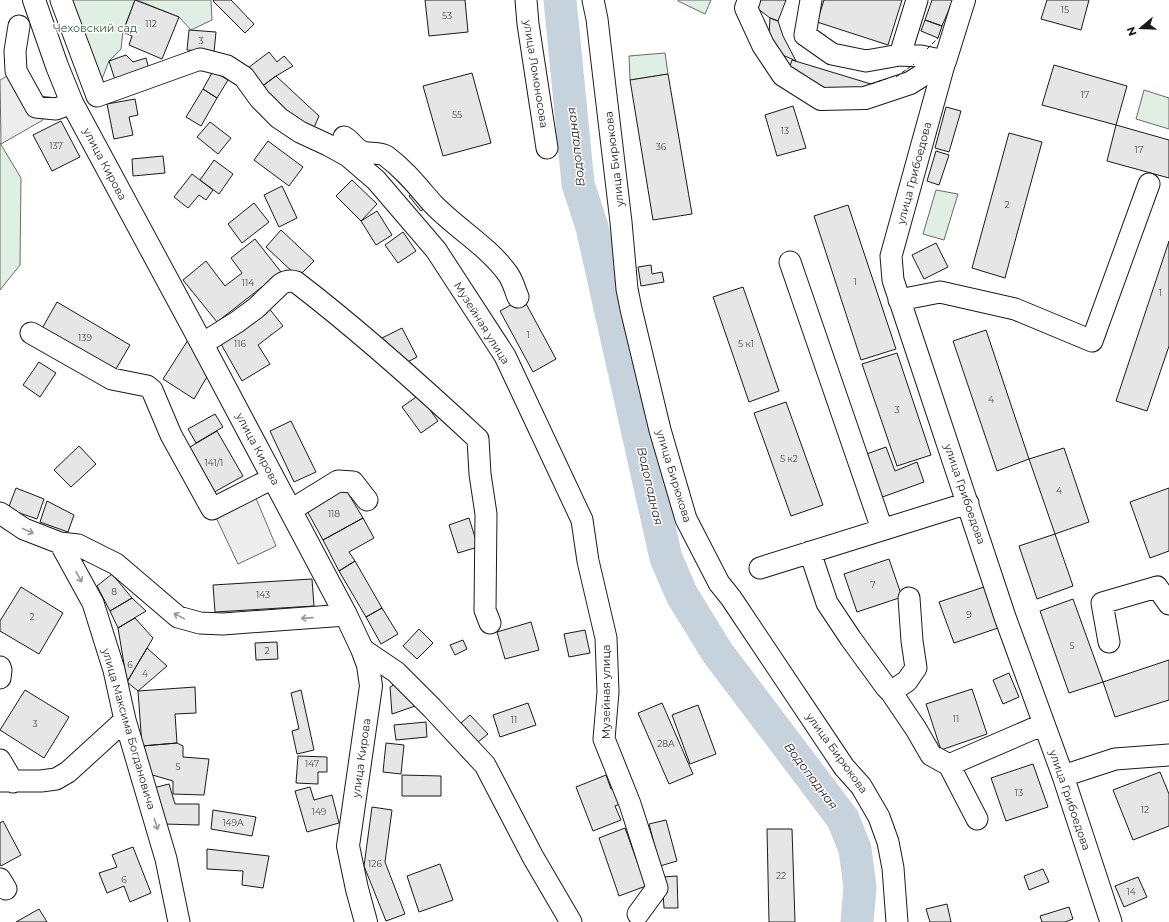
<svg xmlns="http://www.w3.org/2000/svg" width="1169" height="922" viewBox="0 0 1169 922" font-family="Montserrat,sans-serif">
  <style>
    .green { fill: #e0efe3; stroke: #6a6a6a }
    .parking { fill: #ededed; stroke: #6a6a6a }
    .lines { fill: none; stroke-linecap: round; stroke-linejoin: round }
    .river { stroke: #c6d2dc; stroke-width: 33 }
    .building { fill: #e6e6e6; stroke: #1a1a1a }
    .minor-casing { stroke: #1a1a1a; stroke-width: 23 }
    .major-casing { stroke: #1a1a1a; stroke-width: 24 }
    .minor { stroke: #fff; stroke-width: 21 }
    .major { stroke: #fff; stroke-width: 22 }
    .fence { stroke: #1a1a1a; stroke-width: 1; stroke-dasharray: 5 2; stroke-linecap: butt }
    .oneway { stroke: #989898 }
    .labels { text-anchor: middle; stroke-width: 3; stroke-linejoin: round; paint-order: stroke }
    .number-label { font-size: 9px; fill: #4d4d4d }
    .park-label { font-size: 11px; fill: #2b5a34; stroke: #fff }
    .street-label { font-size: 11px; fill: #1a1a1a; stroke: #fff }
    .water-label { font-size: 12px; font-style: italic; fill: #1a1a1a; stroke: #fff }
  </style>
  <rect width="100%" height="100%" fill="#fff"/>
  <!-- green -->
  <path class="green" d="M57,0H135L123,31L121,49L109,61L102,79Z
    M137,0H211L212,20L191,30L179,17Z
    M678,0H711L705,14L678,1Z
    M665,53L668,74L630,80L629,56Z
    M1144,90L1169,98V129L1136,119Z
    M0,143L21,178L20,265L0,290Z
    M936,190L958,194L944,240L923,234Z"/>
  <!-- parking -->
  <path class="parking" d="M16,71L43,120L1,144L0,80Z
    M252,489L276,546L238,564L212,509Z"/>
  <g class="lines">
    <!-- river -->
    <path class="river" d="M560,0L578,184L592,227L666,558L682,595L717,652L843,819L855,849L860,887L857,922"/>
  </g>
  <!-- building -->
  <path class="building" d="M135,0L179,17L162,59L129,45L132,36L123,32Z
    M214,0H231L254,24L245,33L213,1Z
    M425,0H465L468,32L429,36Z
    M755,0H786L778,21L770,18L753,5Z
    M824,0H902L888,45L817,22Z
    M932,0H953L942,26L925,20Z
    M1047,0H1089L1081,30L1041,19Z
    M770,18L778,21L783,36L796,61L778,53L769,35Z
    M925,20L942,26L938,38L921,31Z
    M189,30L216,32L214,52L187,50Z
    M269,52L277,62L284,56L293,66L276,76L261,87L244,71Z
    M126,55L133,62L146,58L149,69L115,80L109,61Z
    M792,60L871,84L864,93L828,89L788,72Z
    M1054,65L1127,86L1116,125L1042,105Z
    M213,71L228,80L217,98L203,89Z
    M472,73L491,143L443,156L423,86Z
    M668,74L692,214L653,220L630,80Z
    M276,76L319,116L313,130L286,118L261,87Z
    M203,89L217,98L201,126L186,117Z
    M135,99L138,115L129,117L133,135L114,139L107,104Z
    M793,106L806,148L777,156L765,115Z
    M946,107L961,111L949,152L935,148Z
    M61,121L80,157L52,171L33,135Z
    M210,122L231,138L218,154L197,137Z
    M1116,125L1169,140V178L1107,161Z
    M1009,133L1042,142L1005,278L972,268Z
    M268,141L303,167L289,186L254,160Z
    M936,151L949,155L939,185L927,181Z
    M163,156L165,173L133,176L132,159Z
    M214,160L233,174L219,194L200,180Z
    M192,174L213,190L206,200L199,195L188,208L174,197Z
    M352,180L377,204L361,221L336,196Z
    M282,186L297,218L279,227L264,195Z
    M418,189L429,204L421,211L409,196Z
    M254,203L269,222L242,243L228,224Z
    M848,205L896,349L861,360L814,216Z
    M377,211L392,235L376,245L361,221Z
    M281,230L314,261L298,277L266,247Z
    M403,232L416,251L398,263L385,245Z
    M255,239L281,272L217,322L183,280L206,261L225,286L242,273L231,258Z
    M1169,241V346L1147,411L1116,401Z
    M936,243L948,267L924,279L912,255Z
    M651,265L652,274L662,272L664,282L641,286L638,267Z
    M743,287L779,391L749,402L713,297Z
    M523,298L556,359L533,372L500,311Z
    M57,302L130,345L113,374L40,332Z
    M268,307L283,326L258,345L270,364L242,381L221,344Z
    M402,328L417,357L400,366L378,340Z
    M986,330L1029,459L997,471L953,341Z
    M188,340L208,375L194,399L163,379Z
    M897,353L931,455L897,466L862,364Z
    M39,362L56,373L40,397L23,385Z
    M419,395L438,421L421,433L402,407Z
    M786,402L823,505L791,516L754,413Z
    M215,414L223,427L196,443L188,429Z
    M291,421L316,472L294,482L270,431Z
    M217,431L243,476L211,494L185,450Z
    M79,446L96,464L71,487L54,470Z
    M886,447L895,471L917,462L924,482L877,499L861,456Z
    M1064,448L1089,522L1055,534L1029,459Z
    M16,488L44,499L37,519L8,509Z
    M345,488L363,518L323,540L306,509Z
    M1169,488V551L1150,558L1130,502Z
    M47,501L74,515L68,532L40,522Z
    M363,518L374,538L349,552L355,561L339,571L323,540Z
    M469,518L478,547L458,553L449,525Z
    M1055,534L1073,586L1037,599L1019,546Z
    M889,559L902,597L857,612L844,574Z
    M355,561L382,608L366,617L339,571Z
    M112,574L132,598L110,611L97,586Z
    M312,579L314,606L215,612L213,585Z
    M21,587L63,613L39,654L0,631V621Z
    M984,587L998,628L954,643L939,602Z
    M132,598L146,611L118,628L110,611Z
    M1073,599L1103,682L1069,693L1040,611Z
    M382,608L398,634L381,644L366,617Z
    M135,618L153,638L127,682L118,628Z
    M531,622L539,650L505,659L497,632Z
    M419,629L433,643L417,659L403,646Z
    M585,630L590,653L569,657L564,634Z
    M463,640L467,649L455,655L450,645Z
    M277,642L278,659L256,660L255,643Z
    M147,648L167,666L138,691L127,682Z
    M1169,660V700L1115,717L1103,682Z
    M1009,673L1019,697L1003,704L993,680Z
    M399,682L421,704L392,714L390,687Z
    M195,687L196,713L175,714L177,743L142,746L138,691Z
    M972,689L987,734L941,750L926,704Z
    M25,690L69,717L44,758L0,730Z
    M301,690L314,750L297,754L292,731L299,729L291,693Z
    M528,703L536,725L500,737L493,715Z
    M662,703L693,774L669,784L638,713Z
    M698,705L716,754L690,764L672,715Z
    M470,715L488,734L478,742L461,723Z
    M426,722L427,737L396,740L394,725Z
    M177,743L183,746V757L209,759L204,795L173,794V781L149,774L142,746Z
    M386,743L404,745L401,774L383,772Z
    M298,756L327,757V772H318V784L296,783Z
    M1033,764L1048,807L1006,821L991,778Z
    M1160,772L1169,794V826L1133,840L1113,790Z
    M402,775L441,776V796H402Z
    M606,775L611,789L616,788L622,803L615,806L621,820L593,831L576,787Z
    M169,784L175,804H199V825L164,824L153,788Z
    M310,787L314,800L332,795L339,823L307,832L295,791Z
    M372,807L392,810L385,862L405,914L386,921L364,866Z
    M213,810L256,817L252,836L211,829Z
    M666,820L677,861L660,866L649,824Z
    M3,821L21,855L1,866L0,864V823Z
    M625,828L646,886L619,896L599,838Z
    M767,829H792L795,922H769Z
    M133,847L151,893L130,902L124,886L107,893L99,873L117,867L112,855Z
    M207,849L269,856L263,888L242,885L243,871L207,869Z
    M440,864L453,900L419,912L407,876Z
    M1043,869L1049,882L1029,890L1024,876Z
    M677,876L678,908H664L662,877Z
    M1138,877L1147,897L1124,907L1115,886Z
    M947,904L951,922H930L926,909Z
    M1069,907L1073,919L1065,922H1042L1040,916Z
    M39,909L47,922H16Z"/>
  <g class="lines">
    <!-- minor casing -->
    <g class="minor-casing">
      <path id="minor" d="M61,0L97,96L200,59L227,66L244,77L260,99L279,118L300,132L328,145L348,156L376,180L436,250L505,356L582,520L588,561L606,638L608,692L604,739L630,804L657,888L638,914
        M526,0L528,24L547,148
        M593,0L597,19L600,45L621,222L627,289L631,309L660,430L686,519L719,583L731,598L844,767L861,786L879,817L888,842L893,868L897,922
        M811,0L805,35L832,54L866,61L900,55L921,56L945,61L891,256L893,280L1005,617L1063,776L1111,922
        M19,26L15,51L16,71L36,107L56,109L72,103
        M900,55L917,0
        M344,137C351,140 354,149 363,152C370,154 380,152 386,156C405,170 418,187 433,204C457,229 488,246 508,274C513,281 515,290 518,297
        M790,262L882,529
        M899,300L940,292L1015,309L1092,341L1149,184
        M31,333L112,379L147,386L152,390L171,435L212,509L273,478
        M202,344L237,322L256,308L281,284C286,281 290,280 296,282C360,331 420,385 478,439L480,474L486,514L485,610L490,623
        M291,510L338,481L353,482L367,500
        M0,513L24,529L60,543L78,545L116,564L178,617L200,623L223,624L346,615
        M60,543L93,603L114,670L125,720L166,859L179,922
        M810,552L827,603L851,639L886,687L891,692L916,729L931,755L949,765L977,819
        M760,568L968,503
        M1109,642L1102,603L1157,587L1169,604
        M362,649L396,672L432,708L485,765L533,857L571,922
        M0,667L1,670L0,678
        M891,692L907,681L916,668L912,641L909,598
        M0,760L13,782
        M949,765L1044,724
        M1063,776L1115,759L1169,755
        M0,781H41L56,779L68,772L125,720
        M0,879L6,889"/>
    </g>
    <!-- major casing -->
    <g class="major-casing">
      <path id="major" d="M34,0L57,66L72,103L202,344L346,615L362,649L368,665L371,686L348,846L357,889L366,922
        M749,0L746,8L763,45L783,75L821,99L865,98L910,83L945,61L964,0"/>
    </g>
    <!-- minor -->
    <use href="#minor" class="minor"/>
    <!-- major -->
    <use href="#major" class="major"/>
    <!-- fence -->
    <path class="fence" d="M927,49L938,38
      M896,77L914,64
      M871,84L886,79"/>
  </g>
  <!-- one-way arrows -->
  <defs><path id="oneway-shaft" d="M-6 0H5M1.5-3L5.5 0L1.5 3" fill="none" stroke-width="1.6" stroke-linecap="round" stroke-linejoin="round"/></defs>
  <g class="oneway">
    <use href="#oneway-shaft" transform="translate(28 531) rotate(24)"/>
    <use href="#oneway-shaft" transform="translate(79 577) rotate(61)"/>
    <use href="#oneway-shaft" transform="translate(179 616) rotate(-152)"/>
    <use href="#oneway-shaft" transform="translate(307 618) rotate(176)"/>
    <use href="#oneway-shaft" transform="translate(156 824) rotate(73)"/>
  </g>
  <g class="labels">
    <!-- number labels -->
    <g class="number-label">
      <text x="1065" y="13">15</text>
      <text x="447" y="19">53</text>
      <text x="151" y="27">112</text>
      <text x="201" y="44">3</text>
      <text x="1085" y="98">17</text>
      <text x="457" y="118">55</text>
      <text x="785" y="134">13</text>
      <text x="56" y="149">137</text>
      <text x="661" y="150">36</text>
      <text x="1139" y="153">17</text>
      <text x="1007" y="208">2</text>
      <text x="855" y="285">1</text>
      <text x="248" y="286">114</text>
      <text x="1160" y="296">1</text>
      <text x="528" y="338">1</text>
      <text x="85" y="341">139</text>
      <text x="240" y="347">116</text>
      <text x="746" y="347">5 к1</text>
      <text x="991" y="403">4</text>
      <text x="897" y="413">3</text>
      <text x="789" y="462">5 к2</text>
      <text x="214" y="466">141/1</text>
      <text x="1059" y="494">4</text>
      <text x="334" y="517">118</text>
      <text x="873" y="588">7</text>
      <text x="114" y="595">8</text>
      <text x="263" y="598">143</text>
      <text x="969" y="618">9</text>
      <text x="32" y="620">2</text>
      <text x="1072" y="649">5</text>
      <text x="267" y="654">2</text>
      <text x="130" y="668">6</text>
      <text x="145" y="677">4</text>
      <text x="956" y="722">11</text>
      <text x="514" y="723">11</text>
      <text x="35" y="727">3</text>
      <text x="666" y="747">28А</text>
      <text x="312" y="767">147</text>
      <text x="178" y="770">5</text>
      <text x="1019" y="796">13</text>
      <text x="1145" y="813">12</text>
      <text x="319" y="815">149</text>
      <text x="233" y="826">149А</text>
      <text x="375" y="867">126</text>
      <text x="781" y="879">22</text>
      <text x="124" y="883">6</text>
      <text x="1131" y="895">14</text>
    </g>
    <!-- park labels -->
    <g class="park-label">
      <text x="95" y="32">Чеховский сад</text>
    </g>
    <!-- street labels -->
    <g class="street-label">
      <text transform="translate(536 74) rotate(81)" y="4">улица Ломоносова</text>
      <text transform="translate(614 159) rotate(-97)" y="4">улица Бирюкова</text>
      <text transform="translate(105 164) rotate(62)" y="4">улица Кирова</text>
      <text transform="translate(914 173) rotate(-75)" y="4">улица Грибоедова</text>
      <text transform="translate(482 323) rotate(58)" y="4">Музейная улица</text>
      <text transform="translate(258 449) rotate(62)" y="4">улица Кирова</text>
      <text transform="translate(674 476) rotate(73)" y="4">улица Бирюкова</text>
      <text transform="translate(965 494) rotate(71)" y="4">улица Грибоедова</text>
      <text transform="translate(606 692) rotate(-90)" y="4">Музейная улица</text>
      <text transform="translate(129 729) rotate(74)" y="4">улица Максима Богдановича</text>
      <text transform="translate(837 753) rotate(54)" y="4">улица Бирюкова</text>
      <text transform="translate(361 758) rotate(-82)" y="4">улица Кирова</text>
      <text transform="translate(1070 800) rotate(71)" y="4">улица Грибоедова</text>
    </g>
    <!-- water labels -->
    <g class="water-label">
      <text transform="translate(576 147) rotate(-97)" y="4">Водопадная</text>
      <text transform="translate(650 486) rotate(77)" y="4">Водопадная</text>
      <text transform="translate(811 776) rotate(53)" y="4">Водопадная</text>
    </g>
  </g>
  <!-- north arrow -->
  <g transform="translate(1141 28) rotate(251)" stroke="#ffffff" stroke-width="3" paint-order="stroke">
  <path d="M0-3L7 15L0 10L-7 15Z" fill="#1a1a1a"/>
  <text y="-6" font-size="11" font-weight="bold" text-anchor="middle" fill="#1a1a1a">N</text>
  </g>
</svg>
